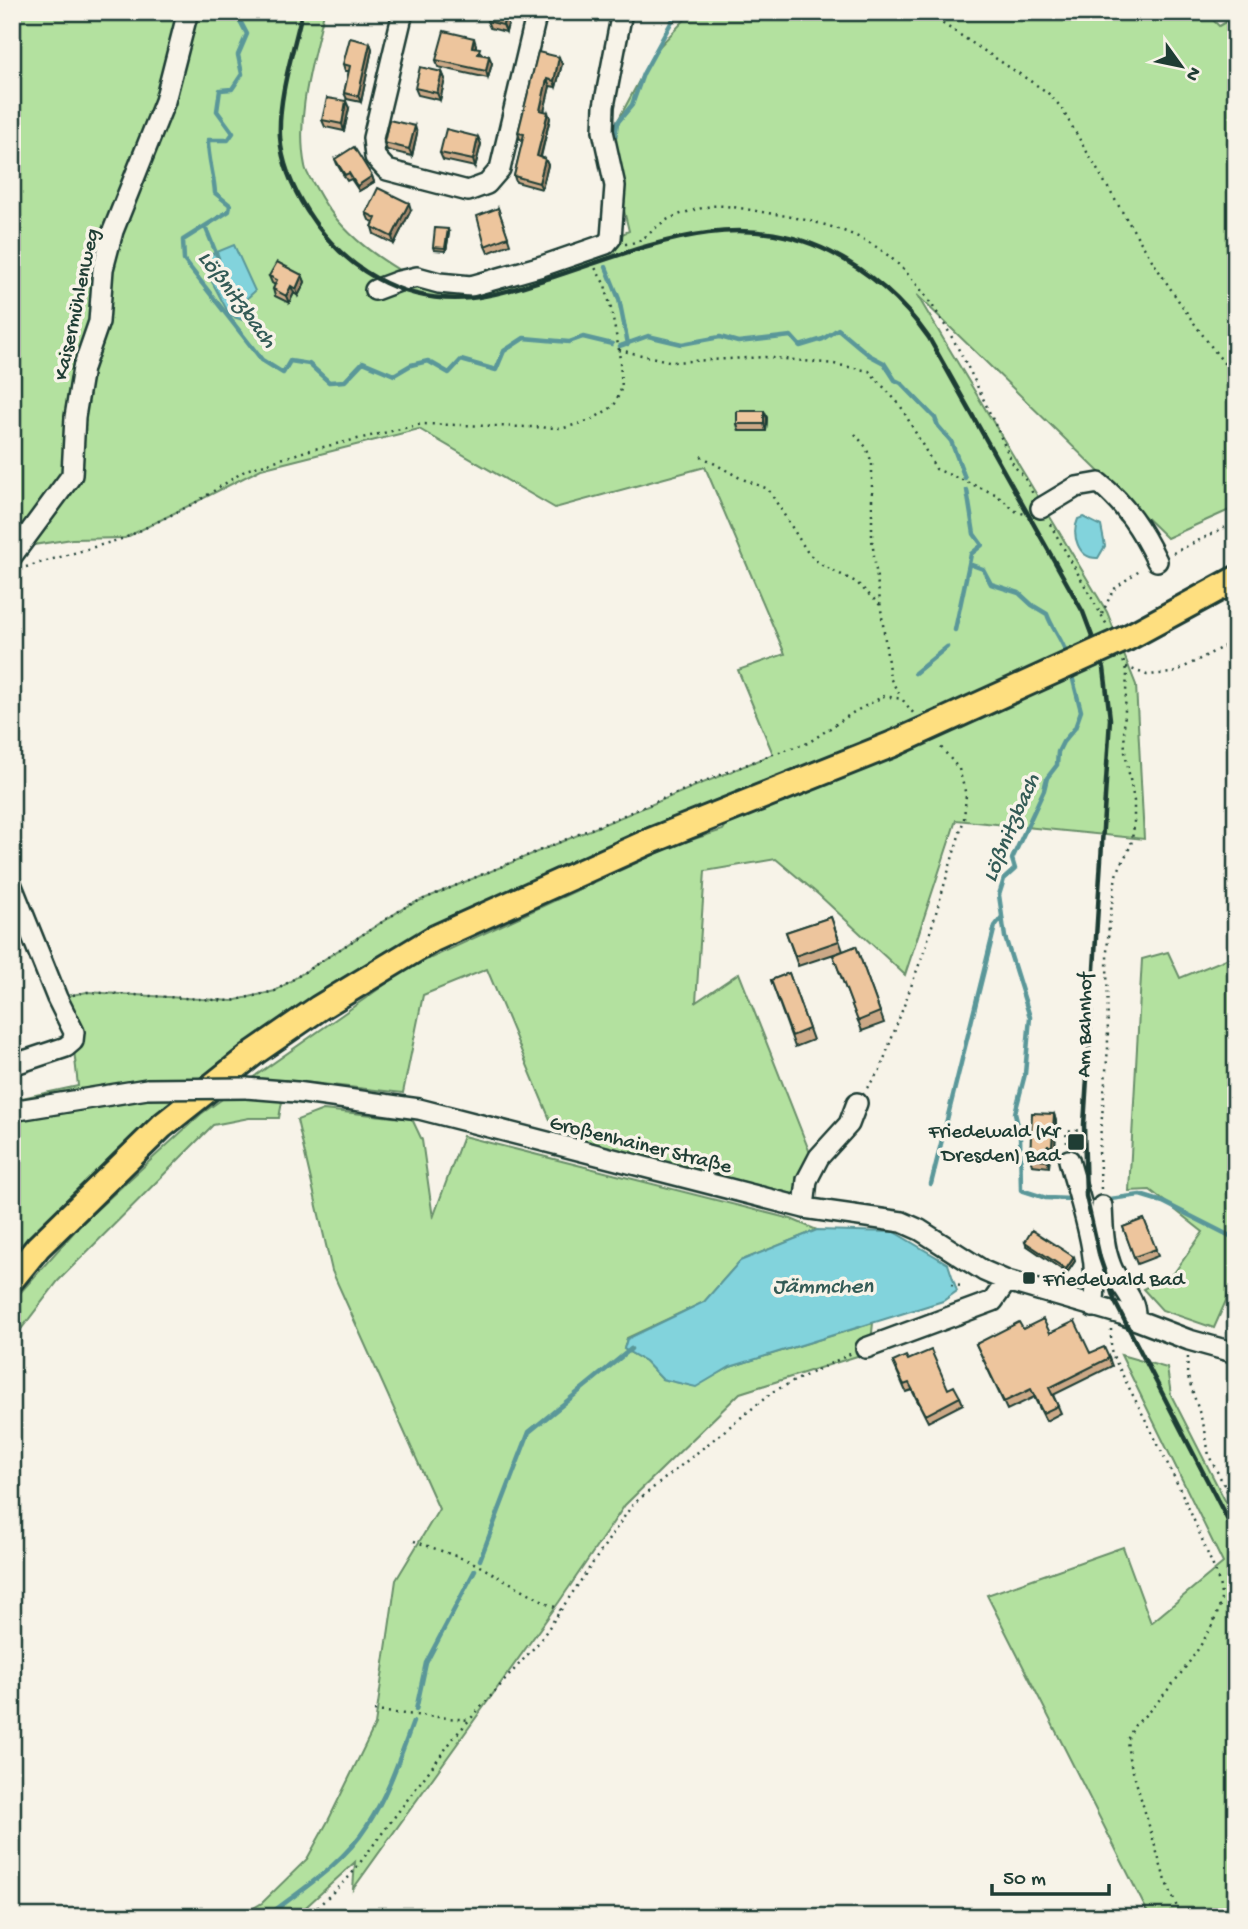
<svg xmlns="http://www.w3.org/2000/svg" width="1248" height="1929" viewBox="0 0 1248 1929" font-family="'Gochi Hand',sans-serif">
  <style>
    .green { fill: #b3e19f; stroke: #698f6a; stroke-width: 2 }
    .water { fill: #82d3dc; stroke: #5a9799; stroke-width: 2 }
    .lines { fill: none; stroke-linecap: round; stroke-linejoin: round }
    .stream { stroke: #5a9799; stroke-width: 4.5 }
    .minor-casing { stroke: #1f3d34; stroke-width: 24 }
    .major-casing { stroke: #1f3d34; stroke-width: 30 }
    .path { stroke: #1f3d34; stroke-width: 2.5; stroke-dasharray: 2 5; stroke-linecap: butt }
    .minor { stroke: #f7f3e8; stroke-width: 19 }
    .major { stroke: #fedf80; stroke-width: 24 }
    .rail { stroke: #1f3d34; stroke-width: 4.5 }
    .minor-bridge-casing { stroke: #1f3d34; stroke-width: 24; stroke-linecap: butt }
    .major-bridge-casing { stroke: #1f3d34; stroke-width: 30; stroke-linecap: butt }
    .minor-bridge { stroke: #f7f3e8; stroke-width: 19 }
    .major-bridge { stroke: #fedf80; stroke-width: 24 }
    .wall { fill: #cca987; stroke: #1f3d34; stroke-width: 2 }
    .shaded-wall { fill: #a68a6e; stroke: #1f3d34; stroke-width: 2 }
    .building { fill: #edc59d; stroke: #1f3d34; stroke-width: 2 }
    .poi-dot { fill: #1f3d34; stroke: #f7f3e8; stroke-width: 2.5 }
    .labels { text-anchor: middle; stroke-width: 7; stroke-linejoin: round; paint-order: stroke }
    .street-label { font-size: 21px; fill: #1f3d34; stroke: #f7f3e8 }
    .poi-label { font-size: 21px; fill: #1f3d34; stroke: #f7f3e8; text-anchor: end }
    .water-label { font-size: 23px; font-style: italic; fill: #335b56; stroke: #f7f3e8 }
  </style>
  <rect width="100%" height="100%" fill="#f7f3e8"/>
  <filter id="ink" filterUnits="userSpaceOnUse"><feTurbulence type="fractalNoise" baseFrequency=".0143" numOctaves="2"/><feDisplacementMap in="SourceGraphic" scale="14" xChannelSelector="R" yChannelSelector="G"/><feConvolveMatrix kernelMatrix="1 2 1 2 8 2 1 2 1" color-interpolation-filters="sRGB"/></filter>
  <g filter="url(#ink)">
    <!-- green -->
    <path class="green" d="M12,12H324C313,61 295,116 305,166C306,174 313,182 317,190C342,237 382,261 428,287L583,252L629,231L607,141L655,51L692,12H1205L1219,26L1236,16V507L1167,538L917,295L1107,612L1136,685L1144,839L956,820L905,975L819,895L776,859L705,871L696,1002L739,973L810,1153L797,1195L556,1134L487,969L423,995L403,1093L286,1080L279,1118H249L213,1125L58,1281L12,1341V1302L82,1223L201,1114L407,969L675,845L723,830L746,794L320,998L12,1266V1100L78,1086L73,1041L57,998L87,992L232,1001L275,991L407,906L773,754L738,670L785,654L705,467L555,508L419,429L261,469L125,538L72,539L21,547L12,556Z
      M1168,952L1180,978L1236,955V1278L1214,1328L1162,1310L1143,1289L1174,1273L1203,1232L1150,1190L1129,1191L1142,959Z
      M323,1110L412,1119L422,1140L433,1218L463,1136L791,1219L817,1230L740,1261L704,1302L627,1338L624,1349L645,1361L662,1379L695,1386L730,1367L873,1323L870,1352L740,1393L625,1505L559,1602L353,1889L355,1862L295,1917H238L262,1903L307,1859L328,1821L375,1725L396,1580L439,1509L332,1271L297,1120Z
      M1121,1355L1167,1368L1171,1395L1236,1522V1917H1150L987,1595L1123,1547L1151,1623L1223,1563Z"/>
    <!-- water -->
    <path class="water" d="M234,245L255,291L242,303L243,320L230,316L200,259Z
      M1083,517L1101,526L1105,546L1098,558C1078,559 1071,535 1078,519Z
      M817,1230L894,1232L948,1264L957,1291L943,1301L730,1367L696,1387L662,1379L645,1361L624,1349L627,1339L704,1302L740,1261Z"/>
    <g class="lines">
      <!-- stream -->
      <path class="stream" d="M240,12L238,17L247,34L238,55L242,74L232,89L220,90L217,111L233,133L228,140H208C208,159 214,175 215,193L230,205L229,211L183,240L184,260L262,360L283,373L290,361L309,364L329,382L345,381L363,362L394,375L411,365L428,361L449,373L461,360L496,370L504,351L524,338L569,342L583,337L612,344
        M614,145L617,123L632,105L643,74L677,12
        M205,226L218,258
        M606,267L619,299L628,344
        M620,346L648,336L682,344L720,337L738,342L791,336L800,346L823,339L838,329L869,355L884,363L895,380L901,383L935,418L938,426L951,441L965,478
        M967,490L974,534L982,545L971,554L969,564L983,569L991,584L1019,593L1032,605L1047,614C1052,629 1063,640 1067,656
        M955,630L969,564
        M1071,672L1081,711L1075,728L1063,742L1058,752L1057,765L1047,778L1044,790L1012,859L1015,869L1004,879L999,895L1005,937L1030,1017L1025,1074L1015,1113L1020,1134L1021,1190L1046,1198L1072,1199
        M915,673L947,647
        M931,1184L995,926L1001,918
        M1110,1199L1140,1195L1163,1202L1236,1239
        M480,1560L529,1432L631,1349
        M416,1710L426,1663L475,1570
        M266,1917C301,1890 343,1864 367,1826C388,1794 400,1757 413,1722"/>
      <!-- minor casing -->
      <g class="minor-casing">
        <path id="minor" d="M403,12L373,138L375,157L387,170L468,191L487,184L500,169L537,12
          M375,290L399,281L417,277L439,283L471,286L542,266L606,244L611,238L615,186L603,131L604,106L622,12
          M1041,508L1076,487L1099,483C1126,505 1142,530 1157,561
          M12,556L72,475L75,417L83,368L99,322L103,269L113,231L165,101L186,19L185,12
          M12,886L57,998L74,1032L73,1041L66,1047L12,1065
          M246,1088L296,1092L419,1109L804,1208L902,1222L920,1230L984,1271L1007,1281L1121,1314L1189,1340L1236,1353
          M12,1111L147,1089
          M1069,1160C1082,1208 1101,1257 1093,1307
          M1102,1206C1103,1227 1103,1246 1111,1266C1118,1285 1137,1297 1135,1319
          M804,1208L807,1180L819,1157L849,1124L857,1103
          M866,1348L993,1301L1007,1281"/>
      </g>
      <!-- major casing -->
      <g class="major-casing">
        <path id="major" d="M1129,637L1236,579
          M12,1279L38,1247L162,1126L255,1052L319,1008L433,939L648,842L893,744"/>
      </g>
      <!-- path -->
      <path class="path" d="M925,12L1047,92L1060,106C1115,199 1167,294 1236,378
        M625,244C646,242 649,231 665,221C677,214 697,209 711,206C728,204 757,212 775,214C811,220 855,230 885,253C943,297 983,400 1014,466L1024,477L1033,494
        M619,350L673,362L765,357L834,364L869,371L900,405L936,469L995,494L1017,512L1025,514
        M855,434L866,447L872,463V540L890,678L901,697
        M701,456L740,478L768,489L808,553L820,564L856,582L881,606
        M1050,524L1107,625
        M1173,553L1236,522
        M26,567L125,538L195,503L246,470L306,451L422,424L564,428L591,420L614,406L622,387L619,350L611,309L605,285L594,266
        M1102,614L1113,590L1142,568
        M1126,667L1147,675L1173,673L1236,640
        M73,995L87,992L232,1001L275,991L407,906L710,779L773,754L808,743L854,712L884,696L902,699L914,714
        M867,1088L880,1070L926,946L964,819L966,795L959,769L940,746
        M1067,1143L1066,1132L1079,1130
        M1101,1189L1099,1151L1108,1048L1107,952L1109,926L1116,875L1131,845L1134,826V801L1125,752L1124,728L1127,674L1123,660
        M951,1285L963,1286
        M1111,1329V1350L1114,1358C1146,1422 1181,1485 1207,1552C1213,1566 1221,1582 1221,1598C1219,1631 1160,1703 1135,1725L1127,1740L1129,1758L1163,1873L1181,1917
        M1188,1357L1187,1374L1205,1430L1209,1456L1236,1508
        M414,1541L472,1562L560,1610
        M374,1711L469,1720
        M307,1917L350,1876L456,1735L539,1642L633,1504L774,1391L852,1353"/>
      <!-- minor -->
      <use href="#minor" class="minor"/>
      <!-- major -->
      <use href="#major" class="major"/>
      <!-- rail -->
      <path class="rail" d="M302,12C293,53 278,96 280,137C282,164 293,189 307,211C344,269 401,304 471,298C500,295 526,285 553,277C646,247 735,205 830,252C870,272 903,301 929,338L1083,612L1104,668L1110,719L1084,1125L1086,1196L1100,1258L1115,1302L1236,1536"/>
      <!-- minor-bridge casing -->
      <g class="minor-bridge-casing">
        <path id="minor-bridge" d="M147,1089L246,1088"/>
      </g>
      <!-- major-bridge casing -->
      <g class="major-bridge-casing">
        <path id="major-bridge" d="M893,744L1129,637"/>
      </g>
      <!-- minor-bridge -->
      <use href="#minor-bridge" class="minor-bridge"/>
      <!-- major-bridge -->
      <use href="#major-bridge" class="major-bridge"/>
    </g>
    <!-- wall -->
    <path class="wall" d="M490,12H511L506,32L490,28L487,21Z
      M573,12H599L597,21L574,16Z
      M370,43L372,49L361,102L347,99L344,93L349,71H345L343,64Z
      M476,45V48L492,63L488,78L438,67L436,60Z
      M538,52L562,64L556,87L550,86L544,111L550,118L541,157L545,159L548,165L542,189L516,182L514,176L523,140L520,139L518,133Z
      M442,72L445,79L440,100L418,95L415,88Z
      M349,108L344,131L325,127L322,120Z
      M417,133L412,156L387,150L384,143Z
      M478,137L481,144L475,167L443,160L440,153Z
      M335,159L372,176L374,182L359,191L351,179L347,181L337,164Z
      M498,208L510,244L488,253L485,246Z
      M411,210L394,244L374,234L372,227L374,222L369,220L366,213Z
      M449,233L446,251L434,250L433,247Z
      M302,275L305,282L298,296L294,293L289,303L275,296L273,289L275,285L272,283L269,276Z
      M764,411L767,418L766,431H739L737,424Z
      M831,917L843,951L798,966L786,932Z
      M856,946L884,1023L862,1031L833,955Z
      M789,973L813,1040L795,1047L771,980Z
      M1054,1114L1056,1121L1055,1153H1050L1049,1167L1032,1165L1030,1158Z
      M1144,1219L1158,1256L1137,1264L1123,1227Z
      M1025,1242L1074,1257L1075,1261L1067,1273L1026,1245Z
      M1023,1329L1050,1333L1090,1353L1109,1358L1112,1366L1053,1395L1061,1413L1046,1421L1034,1397L1007,1410L976,1344Z
      M908,1360L948,1389L960,1397L963,1404L928,1422L912,1390L906,1392L893,1362Z"/>
    <!-- shaded-wall -->
    <path class="shaded-wall" d="M506,12H511L506,32L503,25Z
      M595,12H599L597,21L595,14Z
      M474,38L476,45L474,54L472,47Z
      M370,43L372,49L361,102L358,96Z
      M489,56L492,63L488,78L486,71Z
      M559,57L562,64L556,87L554,81Z
      M442,72L445,79L440,100L437,93Z
      M547,79L550,86L543,116L540,110Z
      M346,101L349,108L344,131L342,124Z
      M548,112L550,118L539,163L537,156Z
      M415,126L417,133L412,156L409,149Z
      M478,137L481,144L475,167L473,160Z
      M545,159L548,165L542,189L539,183Z
      M372,176L374,182L359,191L357,186Z
      M409,203L411,210L394,244L392,237Z
      M448,229L449,233L446,251L445,248Z
      M302,275L305,282L298,296L296,289Z
      M291,286L294,293L289,303L286,296Z
      M764,411L767,418L766,431L764,424Z
      M1054,1114L1056,1121L1055,1153L1052,1146Z
      M1047,1146L1050,1153L1049,1167L1047,1160Z
      M1074,1257L1075,1261L1067,1273L1066,1269Z"/>
    <!-- building -->
    <path class="building" d="M490,12H506L503,25L487,21Z
      M444,31L474,38L472,47L480,48L478,54L489,56L486,71L436,60Z
      M350,38L370,43L358,96L344,93L350,66L343,64Z
      M538,52L559,57L554,81L547,79L540,110L548,112L537,156L545,159L539,183L514,176L524,134L518,133Z
      M420,67L442,72L437,93L415,88Z
      M327,98L346,101L342,124L322,120Z
      M389,120L415,126L409,149L384,143Z
      M446,129L478,137L473,160L440,153Z
      M354,147L372,176L357,186L349,173L345,175L335,159Z
      M378,188L409,203L392,237L372,227L376,218L366,213Z
      M498,208L508,237L485,246L477,216Z
      M435,228L448,229L445,248L433,247Z
      M277,262L302,275L296,289L291,286L286,296L273,289L277,280L269,276Z
      M737,411H764V424H737Z
      M831,917L839,941L795,956L786,932Z
      M856,946L880,1012L858,1021L833,955Z
      M789,973L809,1029L792,1036L771,980Z
      M1032,1113L1054,1114L1052,1146H1047V1160L1030,1158Z
      M1144,1219L1156,1249L1134,1257L1123,1227Z
      M1032,1230L1074,1257L1066,1269L1025,1242Z
      M1043,1319L1050,1333L1075,1321L1090,1353L1104,1347L1109,1358L1049,1388L1058,1406L1043,1413L1031,1389L1004,1402L976,1344L1019,1322L1023,1329Z
      M931,1350L948,1389L954,1386L960,1397L926,1415L909,1383L904,1385L893,1362L906,1356L908,1360Z"/>
  </g>
  <!-- markers -->
  <g class="poi-dot">
    <rect x="1067" y="1133" width="18" height="18" rx="3.5"/>
    <rect x="1022" y="1271" width="14" height="14" rx="3.5"/>
  </g>
  <g class="labels">
    <!-- street labels -->
    <g class="street-label">
      <text transform="translate(75 304) rotate(-78)" y="7">Kaisermühlenweg</text>
      <text transform="translate(1083 1025) rotate(-89)" y="7">Am Bahnhof</text>
      <text transform="translate(641 1143) rotate(14)" y="7">Großenhainer Straße</text>
    </g>
    <!-- poi labels -->
    <g class="poi-label">
      <text x="1060" y="1137">Friedewald (Kr<tspan x="1060" dy="24">Dresden) Bad</tspan></text>
      <text x="1043" y="1285" text-anchor="start">Friedewald Bad</text>
    </g>
    <!-- water labels -->
    <g class="water-label">
      <text transform="translate(239 298) rotate(53)" y="8">Lößnitzbach</text>
      <text transform="translate(1009 827) rotate(-67)" y="8">Lößnitzbach</text>
      <text x="823" y="1292">Jämmchen</text>
    </g>
  </g>
  <!-- margin -->
  <rect width="1248" height="1929" fill="none" stroke="#f7f3e8" stroke-width="42"/>
  <rect x="21" y="21" width="1206" height="1887" fill="none" stroke="#1f3d34" stroke-width="2.5" filter="url(#ink)"/>
  <!-- north arrow -->
  <g transform="translate(1181 66) rotate(123)" stroke="#f7f3e8" stroke-width="5" paint-order="stroke">
  <path d="M0-5L12 26L0 18L-12 26Z" fill="#1f3d34"/>
  <text y="-10" font-size="19" font-weight="bold" text-anchor="middle" fill="#1f3d34">N</text>
  </g>
  <!-- scale -->
  <path d="M992 1884v10h117v-10" fill="none" stroke="#1f3d34" stroke-width="3.5"/>
  <text x="1003" y="1884" font-size="21" fill="#1f3d34" stroke="#f7f3e8" stroke-width="5" paint-order="stroke">50 m</text>
</svg>
